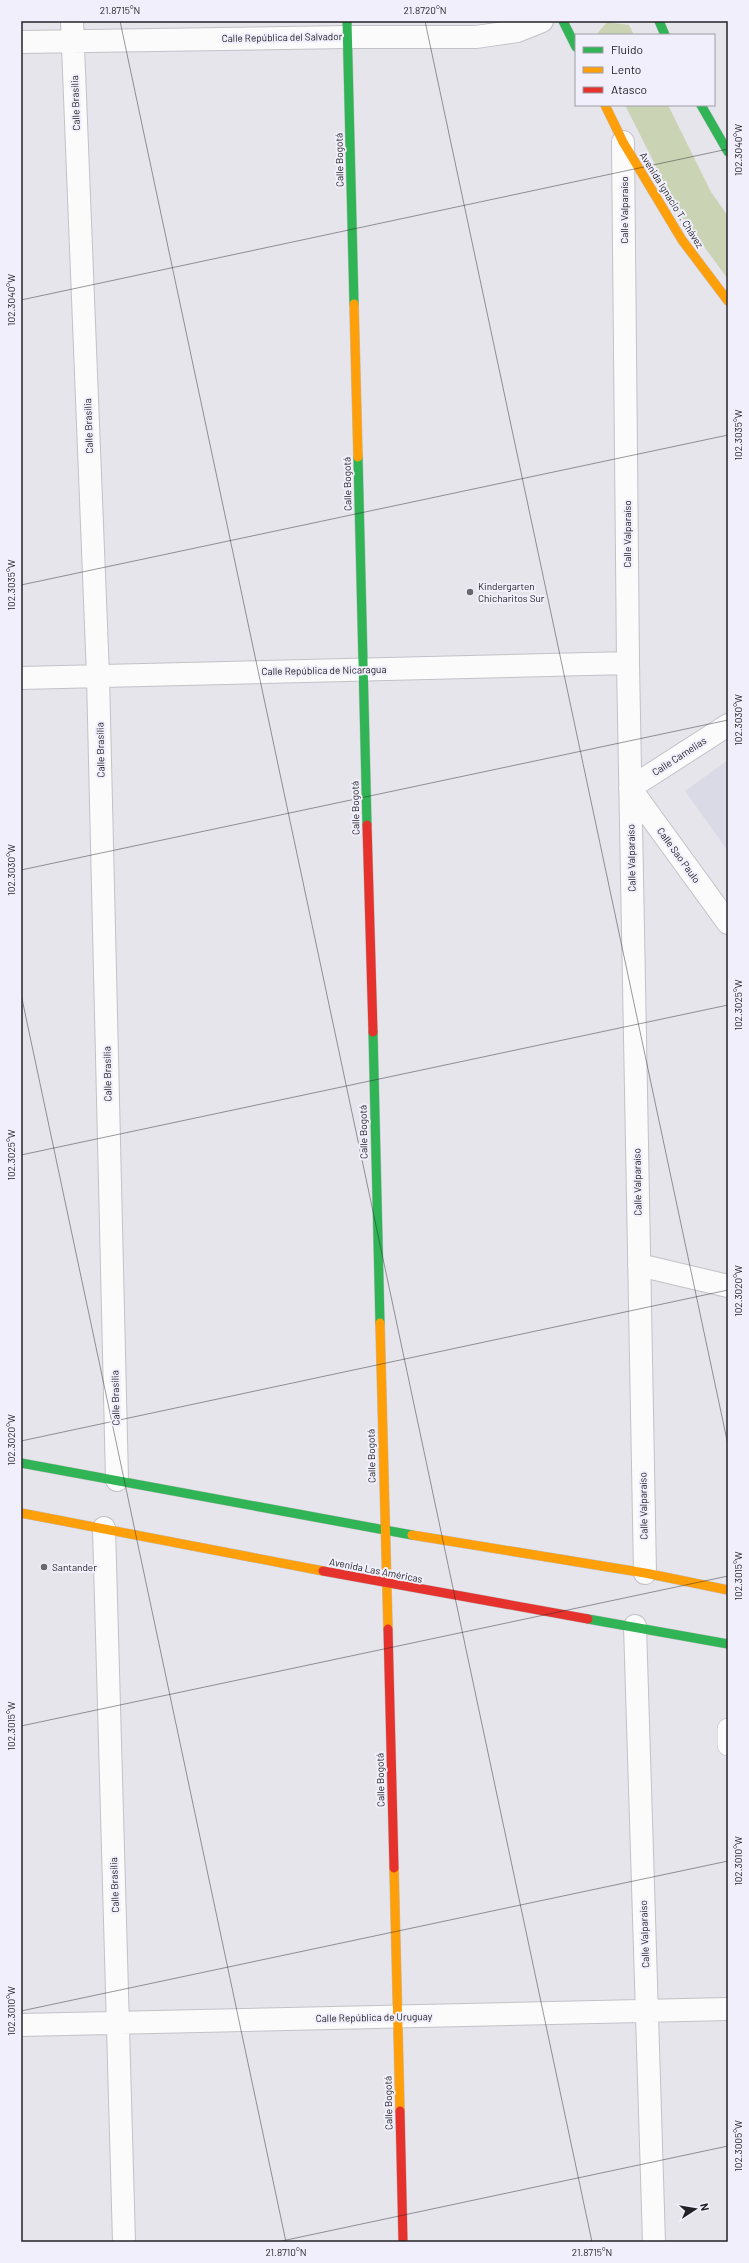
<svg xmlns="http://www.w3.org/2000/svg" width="749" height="2263" viewBox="0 0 749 2263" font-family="Barlow,sans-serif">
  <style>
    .built { fill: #dadae7 }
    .green { fill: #cad4b5 }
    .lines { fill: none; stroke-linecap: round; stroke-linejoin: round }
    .lane-casing { stroke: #c2c2c7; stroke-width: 22 }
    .street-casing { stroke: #c2c2c7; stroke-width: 24 }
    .fast-casing { stroke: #c2c2c7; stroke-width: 10 }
    .slow-casing { stroke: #c2c2c7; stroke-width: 10 }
    .jam-casing { stroke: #c2c2c7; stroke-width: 10 }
    .lane { stroke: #fbfbfc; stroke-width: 21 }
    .street { stroke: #fbfbfc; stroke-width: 22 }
    .fast { stroke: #30b455; stroke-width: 9 }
    .slow { stroke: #ff9f0a; stroke-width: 9 }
    .jam { stroke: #e5322d; stroke-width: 9 }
    .ticks { fill: none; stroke: #232327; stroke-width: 1; stroke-opacity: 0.45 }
    .poi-dot { fill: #67676c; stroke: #f0effb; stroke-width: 1.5 }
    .labels { text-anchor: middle; stroke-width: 4; stroke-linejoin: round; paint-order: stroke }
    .street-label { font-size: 10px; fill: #232327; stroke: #f0effb }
    .poi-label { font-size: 10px; fill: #232327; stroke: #f0effb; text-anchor: start }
    .neatline { fill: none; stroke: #232327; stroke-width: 1.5 }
    .ticks-label { font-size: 10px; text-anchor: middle; fill: #232327 }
  </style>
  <rect width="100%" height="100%" fill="#e5e5eb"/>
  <!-- built -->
  <path class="built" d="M728,760V851L685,791Z"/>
  <!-- green -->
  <path class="green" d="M607,22L629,25L634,35H596Z
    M625,105H668L711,192L728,216V279L680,214Z"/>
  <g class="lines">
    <!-- lane casing -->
    <g class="lane-casing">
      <path id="lane" d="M728,1729V1745"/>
    </g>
    <!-- street casing -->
    <g class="street-casing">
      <path id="street" d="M72,21L98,676L117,1480
        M21,42L347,37H476L517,31L542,21
        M623,142L628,663L645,1573
        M21,678L628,663
        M728,725L630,788L728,923
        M639,1265L728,1286
        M104,1528L124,2242
        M635,1626L654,2242
        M21,2025L728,2009"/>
    </g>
    <!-- fast casing -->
    <g class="fast-casing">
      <path id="fast" d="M347,21L354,304
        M563,21L576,47
        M659,21L665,35
        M701,105L728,152
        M358,457L367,825
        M373,1032L380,1323
        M21,1463L412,1535
        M588,1619L728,1644"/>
    </g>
    <!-- slow casing -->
    <g class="slow-casing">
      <path id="slow" d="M605,105L623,142L682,240L728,301
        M354,304L358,457
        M380,1323L388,1629
        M21,1513L323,1571
        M412,1535L645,1573L728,1590
        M394,1868L400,2111"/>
    </g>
    <!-- jam casing -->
    <g class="jam-casing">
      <path id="jam" d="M367,825L373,1032
        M323,1571L588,1619
        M388,1629L394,1868
        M400,2111L403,2242"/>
    </g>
    <!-- lane -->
    <use href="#lane" class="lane"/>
    <!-- street -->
    <use href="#street" class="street"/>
    <!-- fast -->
    <use href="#fast" class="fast"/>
    <!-- slow -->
    <use href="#slow" class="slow"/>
    <!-- jam -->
    <use href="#jam" class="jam"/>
  </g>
  <!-- ticks -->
  <path class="ticks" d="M120,21L592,2242M425,21L728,1445M21,300L728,149M21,585L728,435M21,870L728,720M21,994L286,2242M21,1155L728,1005M21,1441L728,1290M21,1726L728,1576M21,2011L728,1861M277,2242L728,2146"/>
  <!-- markers -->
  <g class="poi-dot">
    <circle cx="470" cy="592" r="4"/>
    <circle cx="44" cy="1567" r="4"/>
  </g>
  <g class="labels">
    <!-- street labels -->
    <g class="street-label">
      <text transform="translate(282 37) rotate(-1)" y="4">Calle República del Salvador</text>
      <text transform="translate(75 103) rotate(-92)" y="4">Calle Brasilia</text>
      <text transform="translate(339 160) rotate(-91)" y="4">Calle Bogotá</text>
      <text transform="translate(672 200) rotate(58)" y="4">Avenida Ignacio T. Chávez</text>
      <text transform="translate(624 210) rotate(-90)" y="4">Calle Valparaíso</text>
      <text transform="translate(88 426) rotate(-92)" y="4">Calle Brasilia</text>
      <text transform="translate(347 484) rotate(-91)" y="4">Calle Bogotá</text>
      <text transform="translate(627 534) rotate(-90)" y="4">Calle Valparaíso</text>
      <text transform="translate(324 670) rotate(-1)" y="4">Calle República de Nicaragua</text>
      <text transform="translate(100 750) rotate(-91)" y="4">Calle Brasilia</text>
      <text transform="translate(679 756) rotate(-33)" y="4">Calle Camelias</text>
      <text transform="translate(355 808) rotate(-91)" y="4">Calle Bogotá</text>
      <text transform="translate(679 855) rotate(54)" y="4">Calle Sao Paulo</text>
      <text transform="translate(631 858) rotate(-91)" y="4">Calle Valparaíso</text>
      <text transform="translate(107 1074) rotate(-91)" y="4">Calle Brasilia</text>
      <text transform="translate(363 1132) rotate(-91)" y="4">Calle Bogotá</text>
      <text transform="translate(637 1182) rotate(-91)" y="4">Calle Valparaíso</text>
      <text transform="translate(115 1398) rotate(-91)" y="4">Calle Brasilia</text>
      <text transform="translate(371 1456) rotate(-91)" y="4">Calle Bogotá</text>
      <text transform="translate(643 1506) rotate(-91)" y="4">Calle Valparaíso</text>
      <text transform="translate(376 1570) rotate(11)" y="4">Avenida Las Américas</text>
      <text transform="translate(380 1780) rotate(-91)" y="4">Calle Bogotá</text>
      <text transform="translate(114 1885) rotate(-92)" y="4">Calle Brasilia</text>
      <text transform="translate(644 1934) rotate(-92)" y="4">Calle Valparaíso</text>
      <text transform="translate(374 2017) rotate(-1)" y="4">Calle República de Uruguay</text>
      <text transform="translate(388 2103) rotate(-91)" y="4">Calle Bogotá</text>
    </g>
    <!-- poi labels -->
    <g class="poi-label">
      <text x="478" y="590">Kindergarten<tspan x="478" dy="12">Chicharitos Sur</tspan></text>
      <text x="52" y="1571">Santander</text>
    </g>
  </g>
  <!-- border -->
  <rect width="749" height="2263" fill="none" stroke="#f0effb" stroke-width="44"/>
  <!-- legend -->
  <rect x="575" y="34" width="140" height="72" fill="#f0effb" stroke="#9e9da6"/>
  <rect x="583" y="47" width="20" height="6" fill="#30b455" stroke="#9e9da6"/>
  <text x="611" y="54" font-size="12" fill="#232327">Fluido</text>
  <rect x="583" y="67" width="20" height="6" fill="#ff9f0a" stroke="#9e9da6"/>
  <text x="611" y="74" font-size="12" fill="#232327">Lento</text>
  <rect x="583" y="87" width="20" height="6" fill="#e5322d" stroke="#9e9da6"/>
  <text x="611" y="94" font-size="12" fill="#232327">Atasco</text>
  <!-- north arrow -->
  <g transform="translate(695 2209) rotate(78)" stroke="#f0effb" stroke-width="3" paint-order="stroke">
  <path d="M0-3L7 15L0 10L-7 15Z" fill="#232327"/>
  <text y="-6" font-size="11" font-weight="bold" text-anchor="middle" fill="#232327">N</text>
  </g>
  <rect x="22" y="22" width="705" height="2219" class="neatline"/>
  <g class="ticks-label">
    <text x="120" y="14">21.8715°N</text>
    <text x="425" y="14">21.8720°N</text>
    <text transform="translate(738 150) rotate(-90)" y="4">102.3040°W</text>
    <text transform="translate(11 300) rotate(-90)" y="4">102.3040°W</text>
    <text transform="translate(738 435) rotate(-90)" y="4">102.3035°W</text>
    <text transform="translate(11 585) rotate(-90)" y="4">102.3035°W</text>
    <text transform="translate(738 720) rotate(-90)" y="4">102.3030°W</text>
    <text transform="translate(11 870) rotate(-90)" y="4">102.3030°W</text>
    <text transform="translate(738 1005) rotate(-90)" y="4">102.3025°W</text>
    <text transform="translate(11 1155) rotate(-90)" y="4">102.3025°W</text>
    <text transform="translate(738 1291) rotate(-90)" y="4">102.3020°W</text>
    <text transform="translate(11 1440) rotate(-90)" y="4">102.3020°W</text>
    <text transform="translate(738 1576) rotate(-90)" y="4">102.3015°W</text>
    <text transform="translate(11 1726) rotate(-90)" y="4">102.3015°W</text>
    <text transform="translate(738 1861) rotate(-90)" y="4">102.3010°W</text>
    <text transform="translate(11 2011) rotate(-90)" y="4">102.3010°W</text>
    <text transform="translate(738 2146) rotate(-90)" y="4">102.3005°W</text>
    <text x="286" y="2256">21.8710°N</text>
    <text x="592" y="2256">21.8715°N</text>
  </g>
</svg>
